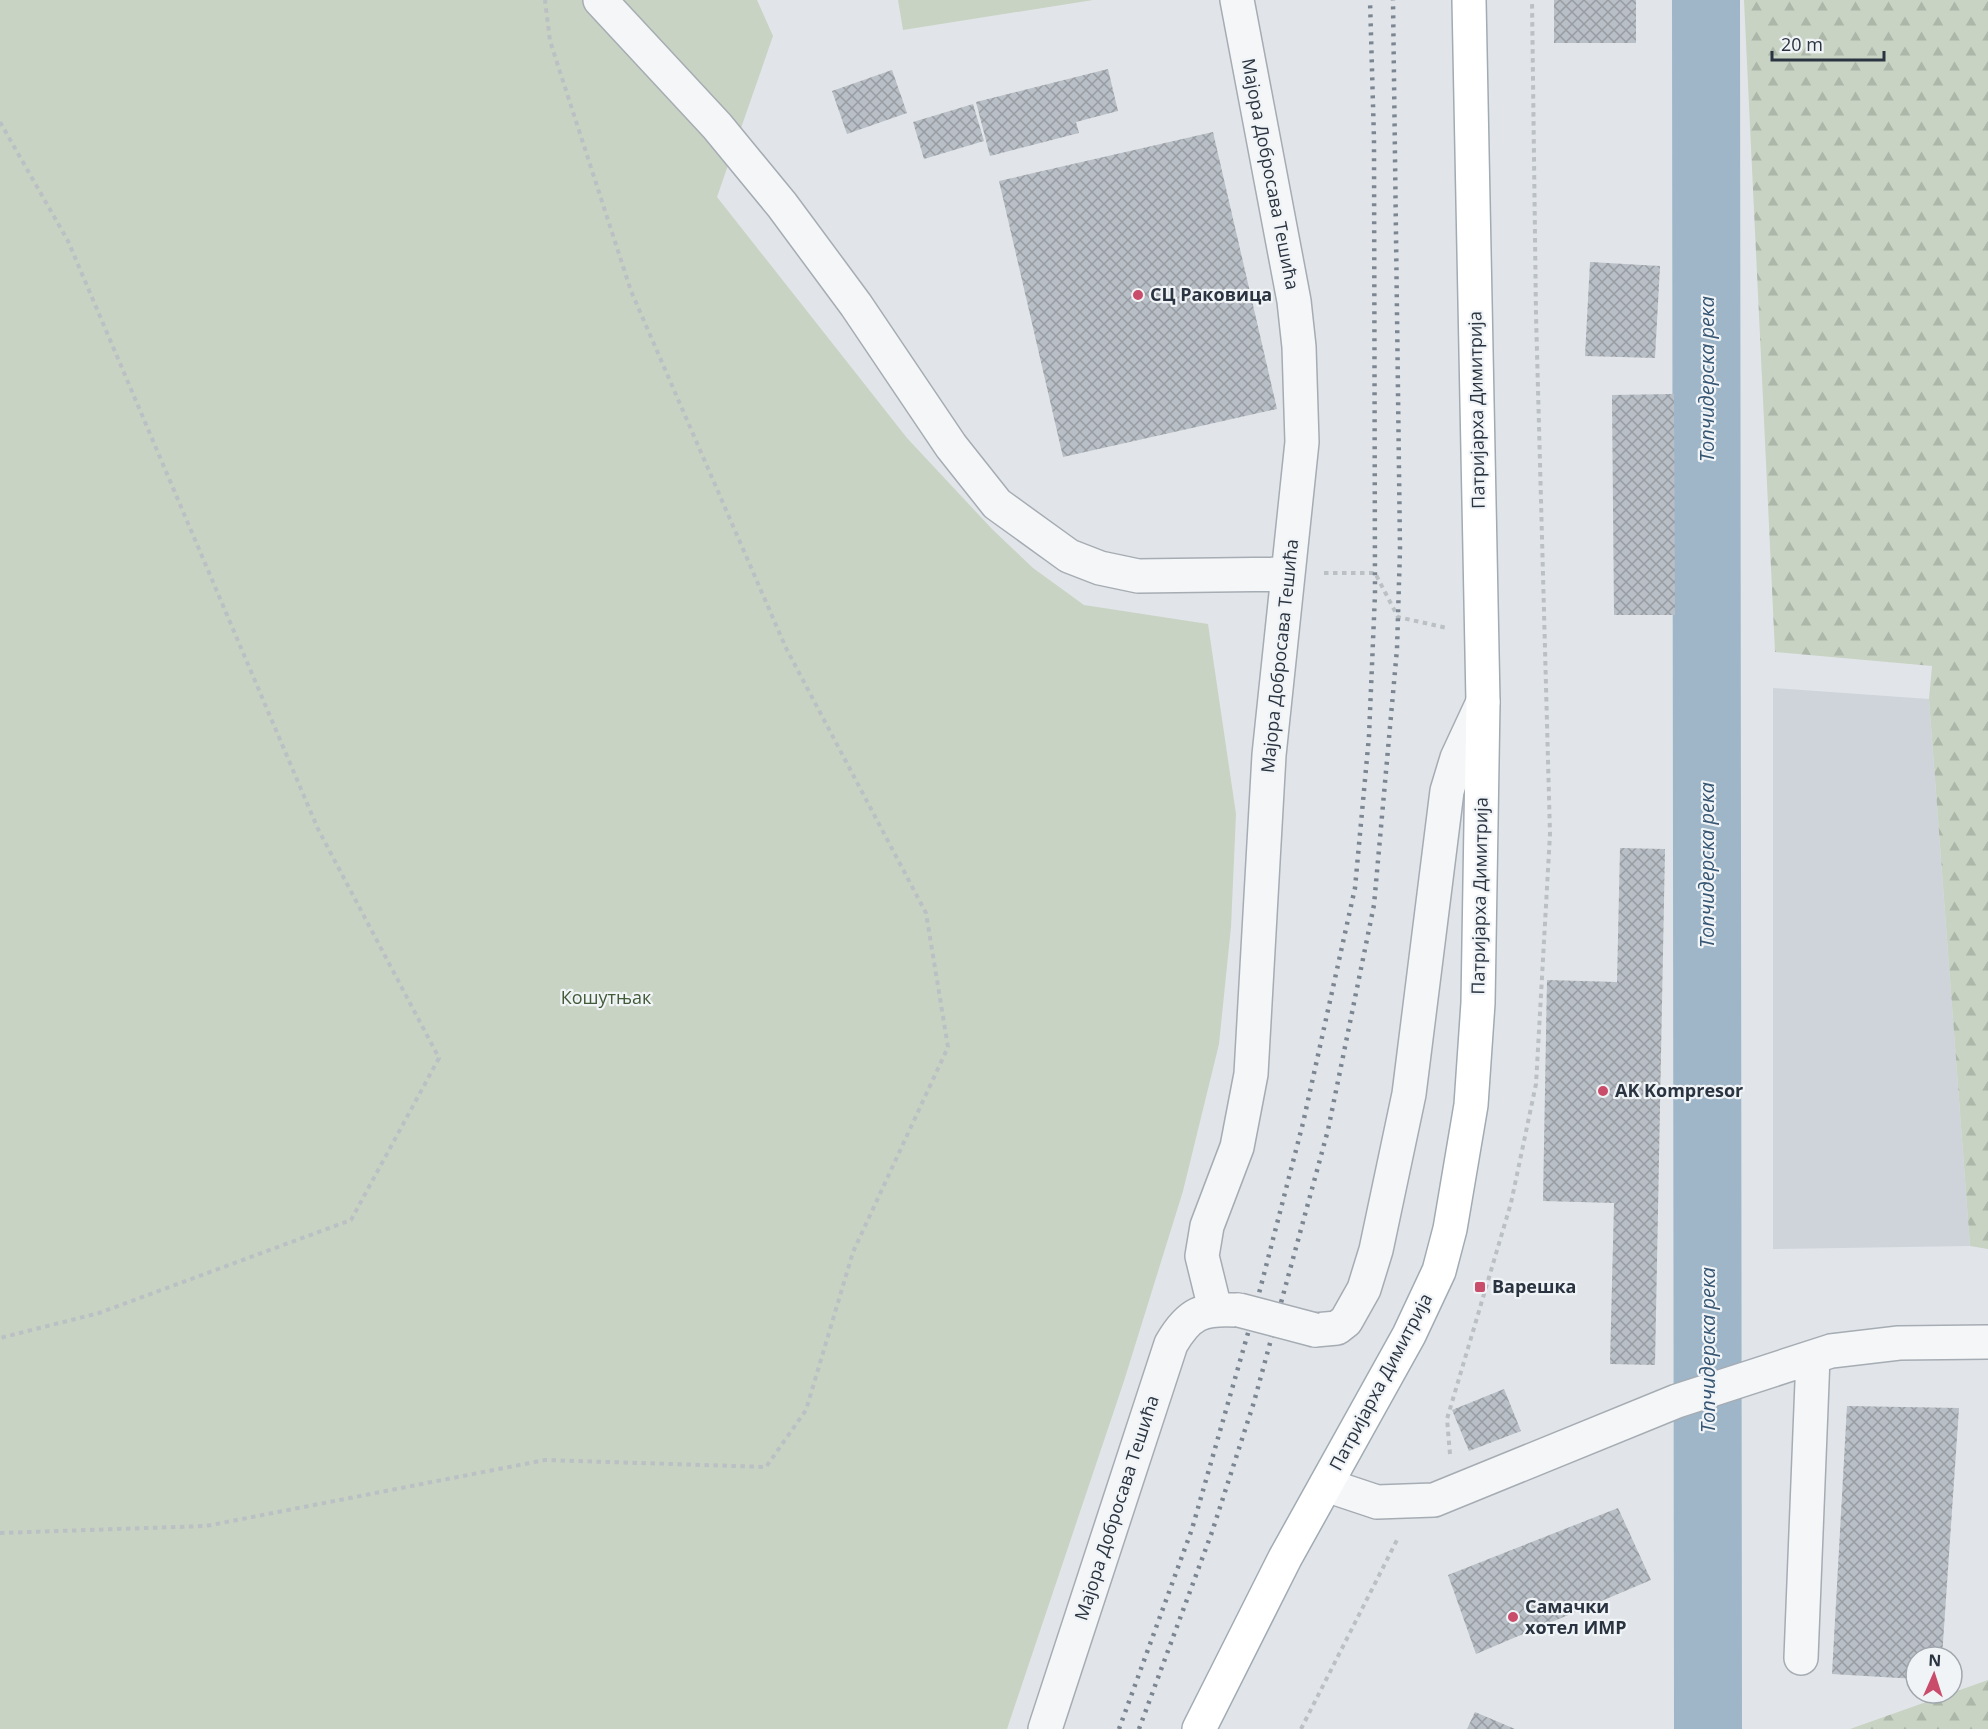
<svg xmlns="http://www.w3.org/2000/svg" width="1988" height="1729" viewBox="0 0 1988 1729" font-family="'Open Sans',sans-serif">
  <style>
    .built { fill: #cfd4db }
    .forest { fill: url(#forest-firs) }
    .park { fill: #c8d3c3 }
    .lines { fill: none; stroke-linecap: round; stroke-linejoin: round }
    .river { stroke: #9eb6c8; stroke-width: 68 }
    .building { fill: url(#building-cross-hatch) }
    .minor-casing { stroke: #a6acb3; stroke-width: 36 }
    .major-casing { stroke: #a1abb4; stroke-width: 36 }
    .path { stroke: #bbc0c4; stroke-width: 4; stroke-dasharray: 4.5 4.5; stroke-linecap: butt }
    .minor { stroke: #f4f6f8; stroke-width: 33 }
    .major { stroke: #fff; stroke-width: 33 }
    .rail { stroke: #7b8692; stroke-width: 4.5; stroke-dasharray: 3 6; stroke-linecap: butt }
    .minor-bridge-casing { stroke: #a6acb3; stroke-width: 36; stroke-linecap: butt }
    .minor-bridge { stroke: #f4f6f8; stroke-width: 33 }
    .poi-dot { fill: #c94c6a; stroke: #f1f4f7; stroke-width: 2 }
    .labels { text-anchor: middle; stroke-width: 4.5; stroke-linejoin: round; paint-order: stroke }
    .street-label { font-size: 18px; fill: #2a3440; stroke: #f1f4f7 }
    .poi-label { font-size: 18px; font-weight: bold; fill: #2a3440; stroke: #f1f4f7; text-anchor: start }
    .park-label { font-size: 18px; fill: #425b38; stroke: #f1f4f7 }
    .water-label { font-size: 20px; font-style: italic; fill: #365673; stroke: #f1f4f7 }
  </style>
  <defs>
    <pattern id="forest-firs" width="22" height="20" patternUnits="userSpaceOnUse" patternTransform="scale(1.5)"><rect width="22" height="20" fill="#c8d3c3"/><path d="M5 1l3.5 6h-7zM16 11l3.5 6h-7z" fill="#acb6a9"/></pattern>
    <pattern id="building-cross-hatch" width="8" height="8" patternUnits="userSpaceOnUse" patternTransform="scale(1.5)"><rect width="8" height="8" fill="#b9bfc6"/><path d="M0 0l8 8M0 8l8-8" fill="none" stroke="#979ca2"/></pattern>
  </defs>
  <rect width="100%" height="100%" fill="#e1e5e9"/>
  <!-- built -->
  <path class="built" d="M1773,688L1929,699L1970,1246L1773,1249Z"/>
  <!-- forest -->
  <path class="forest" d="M1744,0H1988V1249L1970,1246L1929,699L1932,666L1775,652Z
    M1988,1680V1729H1850Z"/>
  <!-- park -->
  <path class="park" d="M0,0H757L773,36L717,197L907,438L992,529L1033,568L1084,605L1208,624L1236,814L1231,927L1219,1044L1183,1191L1124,1381L1007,1729H0Z
    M898,0H1093L903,30Z"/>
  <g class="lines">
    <!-- river -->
    <path class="river" d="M1706,0L1708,1729"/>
  </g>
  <!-- building -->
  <path class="building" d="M1554,0H1636V43H1554Z
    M1108,69L1118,111L1076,122L1079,133L990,156L976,102Z
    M892,70L907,113L847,134L832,91Z
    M973,104L984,141L924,159L913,122Z
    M1213,132L1277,409L1063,457L999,181Z
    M1590,262L1660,266L1655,358L1585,356Z
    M1674,394L1675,615H1614L1612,395Z
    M1620,848L1665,849L1655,1365L1610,1364L1614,1203L1543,1201L1547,980L1617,982Z
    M1504,1389L1521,1431L1469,1451L1452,1410Z
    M1847,1406L1959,1408L1942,1657H1916V1679L1832,1674Z
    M1618,1508L1651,1580L1476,1654L1448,1575Z
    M1475,1712L1515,1729H1467Z"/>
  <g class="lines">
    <!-- minor casing -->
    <g class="minor-casing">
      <path id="minor" d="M600,0L717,126L782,205L856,305L951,446L997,504L1069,556L1100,568L1138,576L1288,574
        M1215,1309L1202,1256L1207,1226L1237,1147L1251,1074L1269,755L1302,442L1299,347L1294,301L1237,0
        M1315,1330L1337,1328L1346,1321L1364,1289L1376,1250L1409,1094L1447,791L1457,758L1483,702
        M1326,1485L1377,1502L1434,1500L1677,1401L1831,1351L1899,1343L1988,1342
        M1801,1658L1813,1357
        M1045,1729L1171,1344C1189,1313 1202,1308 1237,1310"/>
    </g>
    <!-- major casing -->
    <g class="major-casing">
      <path id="major" d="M1199,1729L1285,1558L1409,1335L1439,1271L1450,1229L1471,1105L1478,1003L1483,702L1469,0"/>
    </g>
    <!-- path -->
    <path class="path" d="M0,122L68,241L318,829L439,1058L351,1220L99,1313L0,1338
      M1324,573H1375L1398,617L1447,628
      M1450,1454L1447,1419L1511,1203L1536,1084L1550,834L1536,315L1532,0
      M0,1533L206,1526L545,1460L766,1467L806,1410L853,1252L948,1047L926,913L786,648L631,291L550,41L545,0
      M1301,1729L1397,1540"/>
    <!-- minor -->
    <use href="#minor" class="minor"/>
    <!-- major -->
    <use href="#major" class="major"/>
    <!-- rail -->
    <path class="rail" d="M1119,1729L1192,1529L1256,1305L1303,1123L1355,888L1369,736L1375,594L1374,139L1370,0
      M1139,1729L1212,1532L1254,1402L1328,1130L1374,905L1397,649L1400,549L1393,0"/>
    <!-- minor-bridge casing -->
    <g class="minor-bridge-casing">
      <path id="minor-bridge" d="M1239,1310L1315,1330"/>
    </g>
    <!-- minor-bridge -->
    <use href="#minor-bridge" class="minor-bridge"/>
  </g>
  <!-- markers -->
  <g class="poi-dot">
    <circle cx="1138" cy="295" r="6"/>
    <circle cx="1603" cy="1091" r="6"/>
    <rect x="1474" y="1281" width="12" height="12" rx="3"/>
    <circle cx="1513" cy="1617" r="6"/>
  </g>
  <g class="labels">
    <!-- street labels -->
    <g class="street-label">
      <text transform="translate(1270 174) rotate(79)" y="6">Мајора Добросава Тешића</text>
      <text transform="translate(1477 410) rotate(-91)" y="6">Патријарха Димитрија</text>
      <text transform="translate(1280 656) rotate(-84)" y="6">Мајора Добросава Тешића</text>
      <text transform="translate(1480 896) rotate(-89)" y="6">Патријарха Димитрија</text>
      <text transform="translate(1381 1382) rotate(-62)" y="6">Патријарха Димитрија</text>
      <text transform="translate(1117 1508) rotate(-72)" y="6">Мајора Добросава Тешића</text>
    </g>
    <!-- poi labels -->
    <g class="poi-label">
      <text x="1150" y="301">СЦ Раковица</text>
      <text x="1615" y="1097">AK Kompresor</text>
      <text x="1492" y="1293">Варешка</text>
      <text x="1525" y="1613">Самачки<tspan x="1525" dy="21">хотел ИМР</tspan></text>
    </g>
    <!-- park labels -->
    <g class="park-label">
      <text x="606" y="1004">Кошутњак</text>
    </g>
    <!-- water labels -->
    <g class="water-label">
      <text transform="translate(1707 379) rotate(-90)" y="7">Топчидерска река</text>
      <text transform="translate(1707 865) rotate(-90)" y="7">Топчидерска река</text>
      <text transform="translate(1708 1350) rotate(-90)" y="7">Топчидерска река</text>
    </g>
  </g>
  <!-- north arrow -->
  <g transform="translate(1934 1675) rotate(3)"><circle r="28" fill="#f1f4f7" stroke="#a1a7ae" stroke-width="1.5"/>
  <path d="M0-4.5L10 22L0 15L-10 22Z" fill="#c94c6a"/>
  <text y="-9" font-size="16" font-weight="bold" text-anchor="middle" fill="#2a3440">N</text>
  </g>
  <!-- scale -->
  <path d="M1772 51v9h112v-9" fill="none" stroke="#2a3440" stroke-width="3"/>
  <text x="1781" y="51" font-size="18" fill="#2a3440" stroke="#f1f4f7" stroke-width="4.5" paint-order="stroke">20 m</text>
</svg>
